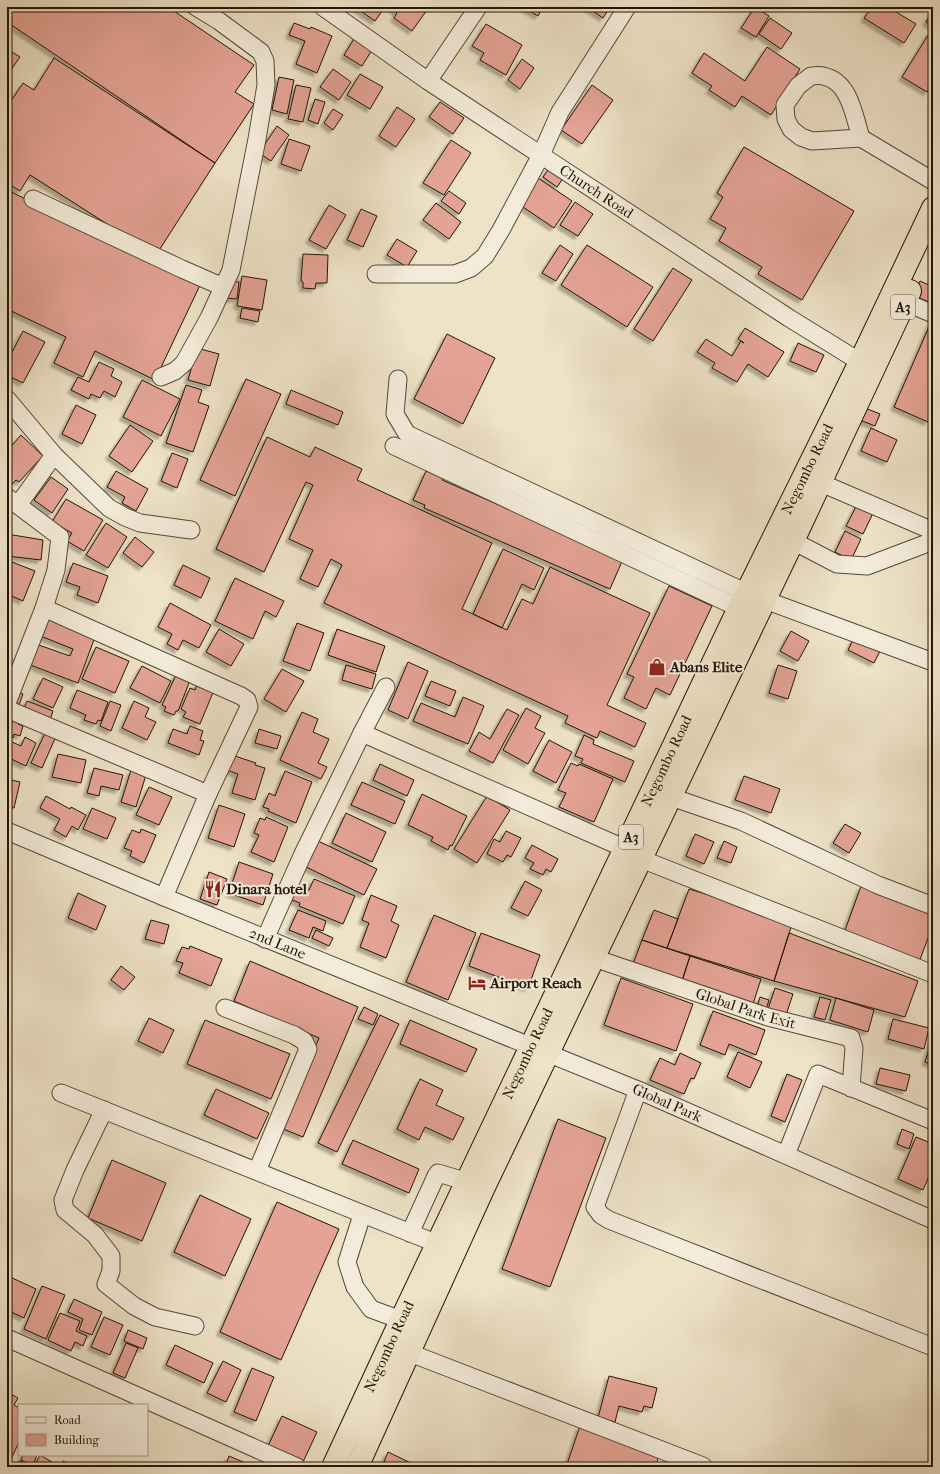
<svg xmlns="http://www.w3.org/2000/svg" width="940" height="1474" viewBox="0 0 940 1474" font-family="'IM FELL French Canon',serif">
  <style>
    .building { fill: #e4a395; stroke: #221404; filter: url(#shadow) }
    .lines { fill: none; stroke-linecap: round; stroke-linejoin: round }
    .minor-casing { stroke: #554835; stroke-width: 19 }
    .highway-casing { stroke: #221404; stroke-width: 24 }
    .minor { stroke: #f4ecdb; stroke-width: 17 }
    .highway { stroke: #eee2c7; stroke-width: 22 }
    .labels { text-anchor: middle; stroke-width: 4; stroke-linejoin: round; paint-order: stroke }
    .shield { fill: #f4ecdb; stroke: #615544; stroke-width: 1 }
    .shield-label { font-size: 14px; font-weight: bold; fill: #221404 }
    .street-label { font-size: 15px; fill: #221404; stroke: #f4ecdb }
    .poi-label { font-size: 15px; font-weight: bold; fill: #221404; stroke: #f4ecdb; text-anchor: start }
  </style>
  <defs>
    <filter id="shadow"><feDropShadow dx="-3.5" dy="3.5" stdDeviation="1" flood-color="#0004"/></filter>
  </defs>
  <rect width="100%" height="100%" fill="#eee2c7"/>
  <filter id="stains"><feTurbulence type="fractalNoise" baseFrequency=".005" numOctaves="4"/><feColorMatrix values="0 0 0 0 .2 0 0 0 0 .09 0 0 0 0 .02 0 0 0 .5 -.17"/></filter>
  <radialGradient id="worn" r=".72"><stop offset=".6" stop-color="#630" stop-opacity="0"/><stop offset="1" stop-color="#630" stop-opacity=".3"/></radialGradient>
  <!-- building -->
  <path class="building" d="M7,7H168L254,65L235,92L254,104L215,163L7,22Z
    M355,7H385L375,21Z
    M390,7H429L412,31L394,18L397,13Z
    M523,7H543L538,16Z
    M587,7H610L603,18Z
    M755,7L769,16L756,37L741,28Z
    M872,7H888L916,24L904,43L864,18Z
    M933,11V27L926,22Z
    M770,18L792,33L781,49L759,34Z
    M294,23L310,29L311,27L332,36L317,73L296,64L305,41L289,35Z
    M486,24L522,45L506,75L480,60L484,53L472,46Z
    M930,32L933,34V82L927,92L902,77Z
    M357,34L375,45L362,66L344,55Z
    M767,47L800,69L771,115L742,96L735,107L709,90L712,86L692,73L704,53L745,81Z
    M9,50L20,57L7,75V53Z
    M54,58L215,163L156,255L30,175L20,191L7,183V107L23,83L34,90Z
    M522,59L534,68L520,89L508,80Z
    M333,69L351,82L339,100L320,87Z
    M360,74L383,87L370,109L347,95Z
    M279,77L294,80L287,114L272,110Z
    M296,85L311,88L303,122L288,119Z
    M592,85L613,100L582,144L561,130Z
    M315,99L325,102L318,124L308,120Z
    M440,102L464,118L453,134L429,117Z
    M397,107L415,119L396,147L379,136Z
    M333,109L343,115L333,130L324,123Z
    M277,126L289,135L271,161L259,153Z
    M289,139L310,146L301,171L281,164Z
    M451,140L471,153L444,195L423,183Z
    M744,147L854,211L802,300L758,274L762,267L719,241L726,228L710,219L723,197L717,193Z
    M550,167L564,177L557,187L543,177Z
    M538,178L572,201L554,228L520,205Z
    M7,190L201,283L155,380L95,351L83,377L54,363L66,337L7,309Z
    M449,191L466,203L459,214L441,201Z
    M575,202L593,214L578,236L560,225Z
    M436,203L461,222L449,239L423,220Z
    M329,205L346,215L326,249L309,240Z
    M361,209L377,216L363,247L347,240Z
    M397,239L417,251L407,267L387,255Z
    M560,245L573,254L556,281L542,273Z
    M587,245L653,287L627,327L561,285Z
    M303,254L328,255L327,283H316L315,289L303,288V282L301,281Z
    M673,268L692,280L653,341L634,329Z
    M242,276L267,280L262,310L237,306Z
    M228,281L239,282L237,299L226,298Z
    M920,281L933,287V299L931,303L913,295Z
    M242,308L260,311L258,322L240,318Z
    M931,322L933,323V411L928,422L894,407Z
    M745,328L784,352L768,377L748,364L737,382L712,368L715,363L697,352L706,339L732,356L741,341L744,343L738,339Z
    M23,331L45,342L23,383L7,375V362Z
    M447,334L495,358L463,424L414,399Z
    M798,343L824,355L816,372L790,361Z
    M197,348L219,354L210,386L188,380Z
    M99,362L114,369L111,376L122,382L115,397L104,391L100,398L91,394L89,399L71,390L78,377L89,382Z
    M246,379L281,394L235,496L200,480Z
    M142,380L180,399L161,436L123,417Z
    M186,385L202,390L198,402L209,406L193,452L166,443Z
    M291,390L343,412L338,425L286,404Z
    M76,405L96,415L82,444L62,434Z
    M865,408L880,414L875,426L860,420Z
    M130,425L153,441L132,472L109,456Z
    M871,428L897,440L887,462L861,451Z
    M21,435L43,456L19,482L16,480L11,485L7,482V451Z
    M267,437L310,457L315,447L362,469L357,480L492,543L462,609L473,614L507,630L522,599L533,604L550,567L650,613L607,705L646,723L635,747L600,731L597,738L565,723L568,716L324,603L342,565L331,559L318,587L300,579L313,550L289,539L313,485L306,482L264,572L216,549Z
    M172,453L188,459L177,488L161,481Z
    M116,471L148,489L136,511L122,503L125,497L107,487Z
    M426,471L443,478L442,480L623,559L610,589L424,508L425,505L413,500Z
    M51,477L68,489L52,513L34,500Z
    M66,499L103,520L84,551L67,541L72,533L52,522Z
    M859,501L875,509L863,534L846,526Z
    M106,523L127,537L108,568L86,555Z
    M845,531L861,539L851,560L835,552Z
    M7,534L43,540L41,560L7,556Z
    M135,537L154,552L142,567L123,553Z
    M503,549L544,568L534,590L522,584L502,628L473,614Z
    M7,560L35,571L23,601L7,594Z
    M73,563L108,576L98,603L77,595L80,587L66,582Z
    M183,565L210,578L201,598L174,585Z
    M235,578L284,601L276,617L265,611L253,639L215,621Z
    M669,586L712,606L670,695L656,688L646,709L624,698L634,677L627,674Z
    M170,603L211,625L199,648L183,640L178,650L167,644L172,634L158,627Z
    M45,614L95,637L78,683L25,663L33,643L70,656L73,649L38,635Z
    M297,623L324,633L310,671L283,661Z
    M219,629L244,644L231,666L206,652Z
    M337,629L385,646L376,672L328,655Z
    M791,631L809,641L798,661L780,651Z
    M854,638L880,651L874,663L848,650Z
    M96,647L129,661L115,693L82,679Z
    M408,662L428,671L408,719L388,710Z
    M346,665L376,674L372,689L342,680Z
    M778,665L797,671L788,699L769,693Z
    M142,666L171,681L160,703L130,688Z
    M282,669L304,681L286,712L264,699Z
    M177,673L191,678L178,711H176L174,715L164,711L166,707L162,705Z
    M43,678L63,687L53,708L33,699Z
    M431,681L456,691L450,706L425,696Z
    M198,683L214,690L200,724L183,717L186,712L181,709L190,688L195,690Z
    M77,690L108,702L101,721L98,720L96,724L84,720L86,715L70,708Z
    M13,691L23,694L19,705L9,702Z
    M463,697L484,706L468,744L413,721L421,703L455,717Z
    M27,701L53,711L50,720L23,710Z
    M110,701L121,705L111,731L100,726Z
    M134,701L149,708L145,717L156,722L147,740L122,728Z
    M526,708L541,716L535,728L545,733L528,764L503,750Z
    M507,709L519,715L493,763L469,751L479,732L490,739Z
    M302,712L318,719L313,732L329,739L318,763L327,767L321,779L280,760Z
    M7,714L20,718L18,724L23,726L20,736L14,734L13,738L7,736Z
    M190,726L203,731L200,740L204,741L199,755L168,743L173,729L187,734Z
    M47,729L57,734L42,768L31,763Z
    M259,729L281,736L277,749L255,743Z
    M584,735L594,740L593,744L634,761L625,782L581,763L583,759L575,756Z
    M25,737L36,743L26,766L7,757V749L10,741L21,746Z
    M549,740L572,752L556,783L533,771Z
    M58,754L86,760L81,783L52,777Z
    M232,755L256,763L255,765L265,768L255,800L232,793L238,774L227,770Z
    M571,763L578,766L579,764L613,779L594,822L559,807L566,793L558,790Z
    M380,764L414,780L407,796L373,780Z
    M94,768L123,775L119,790L101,786L99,796L87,793Z
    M131,770L146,775L136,807L121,802Z
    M285,771L312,782L296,823L268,811L269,809L263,807L269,793L275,796Z
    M744,776L780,789L771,813L735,800Z
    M7,779L20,782L14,808L7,807Z
    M362,782L405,801L395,824L351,805Z
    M149,787L172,797L159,825L136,815Z
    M422,794L467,816L452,846L450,845L448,850L431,841L433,837L408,825Z
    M46,796L70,809L71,807L86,815L78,830L72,826L66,837L54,830L60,819L40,808Z
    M487,796L510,810L477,863L454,849Z
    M219,805L245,814L234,847L208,838Z
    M92,808L116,818L107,839L83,829Z
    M346,813L386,832L372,862L332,843Z
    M266,817L288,827L274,862L251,852L259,835L254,833L260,818L265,820Z
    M845,824L861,833L849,853L833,843Z
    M141,829L156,835L144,863L130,856L132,851L124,848L132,830L140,833Z
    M506,831L521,838L511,857L507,855L503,862L487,854L494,839L500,842Z
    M695,834L714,842L704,864L686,856Z
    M316,840L377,869L364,895L304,866Z
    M724,841L737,847L731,863L717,858Z
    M532,845L558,859L551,872L546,869L543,875L530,869L534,863L525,858Z
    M239,862L273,874L263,905L229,893Z
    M209,872L227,879L217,905L200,899Z
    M314,879L355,896L343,924L299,906L300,903L292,900L298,885L309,890Z
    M525,881L542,890L528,916L511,908Z
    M861,886L933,913V925L919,962L844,933Z
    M689,889L793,921L774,981L667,948Z
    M78,893L106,906L96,930L68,918Z
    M371,895L397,906L391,921L399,925L386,958L360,947L369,923L362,920Z
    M298,910L326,921L323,931L313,927L309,938L289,930Z
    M654,910L678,919L667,948L642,940Z
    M434,915L476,933L448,1000L406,982Z
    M151,920L169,925L164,944L145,939Z
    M316,930L333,938L329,946L312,938Z
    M481,933L540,955L528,988L469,966Z
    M789,933L918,981L905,1017L774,981Z
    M642,940L690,956L682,981L633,964Z
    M190,946L222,959L211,986L179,973L183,963L176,961L182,947L189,949Z
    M690,956L761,979L753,1004L682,981Z
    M250,961L358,1007L303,1137L281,1128L319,1038L234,1001Z
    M121,966L135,977L124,990L111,980Z
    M621,978L693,1004L676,1051L604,1025Z
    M775,988L793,994L786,1015L768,1009Z
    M760,997L769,1000L765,1013L756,1011Z
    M820,997L831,1000L825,1020L814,1017Z
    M836,998L874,1010L868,1032L830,1020Z
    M364,1007L378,1014L373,1025L358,1019Z
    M713,1011L765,1030L756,1055L729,1044L725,1055L700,1045Z
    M380,1015L399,1024L337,1152L318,1143Z
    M149,1018L174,1030L163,1053L138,1041Z
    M893,1019L929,1028L924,1049L888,1039Z
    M205,1020L290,1054L271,1099L187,1064Z
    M410,1020L477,1049L466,1072L400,1044Z
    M932,1040L933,1041V1065L925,1062Z
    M738,1052L762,1062L750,1088L727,1077Z
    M680,1053L701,1063L694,1079L691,1078L684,1094L650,1080L660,1058L675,1065Z
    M880,1068L910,1075L906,1091L876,1084Z
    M787,1074L802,1080L785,1122L771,1116Z
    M420,1079L443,1090L436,1105L464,1118L453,1140L425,1127L419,1140L397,1129Z
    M216,1089L269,1113L257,1139L204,1115Z
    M558,1119L606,1138L550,1287L502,1269Z
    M902,1129L914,1134L909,1149L897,1144Z
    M916,1137L933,1144V1167L923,1190L898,1179Z
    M353,1140L419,1169L409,1193L342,1164Z
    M112,1160L166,1183L142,1241L88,1218Z
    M200,1195L251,1219L225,1276L174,1252Z
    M277,1202L339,1229L281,1360L220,1332Z
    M8,1276L36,1289L24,1318L7,1310Z
    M42,1286L65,1295L46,1339L24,1329Z
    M74,1299L102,1312L92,1335L79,1330L83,1319L68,1312Z
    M60,1313L80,1321L76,1331L87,1336L83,1346L75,1342L71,1351L48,1340Z
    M104,1317L123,1325L110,1355L91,1347Z
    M128,1330L147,1338L143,1349L124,1341Z
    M126,1343L138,1348L125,1378L113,1373Z
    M175,1345L213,1363L204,1383L166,1365Z
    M223,1361L241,1370L226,1402L207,1393Z
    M252,1368L274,1377L256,1421L234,1412Z
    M609,1376L657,1388L652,1408L644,1406L642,1412L619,1406L615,1422L598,1418Z
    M7,1392L18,1398L14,1405L19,1408V1442L8,1466Z
    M282,1416L317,1432L303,1462L268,1446Z
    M580,1426L660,1454L655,1467H566Z
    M388,1452L413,1464L412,1467H382Z
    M23,1455H37L33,1465L21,1460Z
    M40,1455L52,1462L49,1467H34Z
    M229,1456L255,1467H225Z
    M20,1461L32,1467H17Z
    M63,1461L74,1467H61Z"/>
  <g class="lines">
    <!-- minor casing -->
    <g class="minor-casing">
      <g id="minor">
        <path id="s1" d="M323,7L428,81L789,318L870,368"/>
        <path d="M428,81L478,7"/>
        <path d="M861,138C854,116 850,81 823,76C819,75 815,76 811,76L798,86L785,105L786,119L791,129L801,137L812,141L861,138L933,181"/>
        <path d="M33,199L182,269L223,287"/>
        <path d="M376,274H455L471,268L485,256L501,230L541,155L560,112L627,7"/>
        <path d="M905,302L933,314"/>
        <path d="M161,377L175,371L184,363L209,318L231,270L257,139L266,85L265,61L261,52L219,21L196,7"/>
        <path d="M398,379L395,414L407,434L747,593"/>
        <path d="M7,399L54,455L109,508L125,517L140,523L191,530"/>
        <path d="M394,446L739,608"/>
        <path d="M821,483L933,531"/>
        <path d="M7,497L60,537L56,570L44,608"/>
        <path d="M18,505L54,455"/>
        <path d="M793,541L837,564L867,566L933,541"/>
        <path d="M765,600L933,662"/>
        <path d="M7,703L44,608L241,696L247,700L249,707L208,794L164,897"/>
        <path d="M7,709L208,794"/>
        <path d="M362,733L386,687"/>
        <path d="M671,797L741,821L878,885L933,906"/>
        <path id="s2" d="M7,831L164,897L638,1090L933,1220"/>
        <path d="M641,859L933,974"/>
        <path d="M265,939L302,856L362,733L626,849"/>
        <path id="s3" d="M594,958L768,1017L851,1038L854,1048L851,1088"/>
        <path d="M225,1008L294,1035L304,1041L308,1049L257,1171"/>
        <path d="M638,1090L595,1207L601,1215L609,1220L933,1347"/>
        <path d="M61,1093L438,1244"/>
        <path d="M104,1110L75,1170L63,1200L65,1210L95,1235L111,1256V1271L106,1284L134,1306L155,1317L195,1326"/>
        <path d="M786,1155L818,1074L933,1121"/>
        <path d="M362,1215L347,1262L355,1287L371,1309L401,1320"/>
        <path d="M410,1233L436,1176L438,1173L478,1185"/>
        <path d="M7,1338L297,1467"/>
        <path d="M410,1353L703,1466"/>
      </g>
    </g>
    <!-- highway casing -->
    <g class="highway-casing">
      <g id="highway">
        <path id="s4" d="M333,1467L401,1320L739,608L860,362L933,208"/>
        <path d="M357,1467L484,1187L793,541L910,291"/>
      </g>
    </g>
    <!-- minor -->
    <use href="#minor" class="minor"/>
    <!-- highway -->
    <use href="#highway" class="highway"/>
  </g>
  <!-- icons -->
  <defs>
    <g id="shop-bare" transform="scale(1.38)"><path d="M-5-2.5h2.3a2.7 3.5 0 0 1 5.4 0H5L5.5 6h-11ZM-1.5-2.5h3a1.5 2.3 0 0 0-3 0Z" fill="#8f2418" stroke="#f4ecdb" stroke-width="2.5" paint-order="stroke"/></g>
    <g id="restaurant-bare" transform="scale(1.38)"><path d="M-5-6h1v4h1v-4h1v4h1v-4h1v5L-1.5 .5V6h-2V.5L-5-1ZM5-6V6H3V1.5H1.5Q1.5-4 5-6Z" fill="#8f2418" stroke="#f4ecdb" stroke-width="2.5" paint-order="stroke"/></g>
    <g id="hotel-bare" transform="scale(1.38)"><path d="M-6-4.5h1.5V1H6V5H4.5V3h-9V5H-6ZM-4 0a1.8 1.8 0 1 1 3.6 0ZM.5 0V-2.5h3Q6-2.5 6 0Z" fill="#8f2418" stroke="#f4ecdb" stroke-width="2.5" paint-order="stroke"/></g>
  </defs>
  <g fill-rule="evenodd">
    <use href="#shop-bare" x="657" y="667"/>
    <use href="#restaurant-bare" x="213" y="889"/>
    <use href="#hotel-bare" x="477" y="983"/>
  </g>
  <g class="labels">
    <!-- shield labels -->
    <g class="shield">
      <rect x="891" y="295" width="24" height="24" rx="3"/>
      <rect x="619" y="825" width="24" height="24" rx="3"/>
    </g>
    <g class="shield-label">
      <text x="903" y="312">A3</text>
      <text x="631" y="842">A3</text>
    </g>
    <!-- street labels -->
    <g class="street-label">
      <text dy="5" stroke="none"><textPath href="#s1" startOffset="330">Church Road</textPath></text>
      <text dy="5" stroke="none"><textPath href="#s4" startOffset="1105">Negombo Road</textPath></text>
      <text dy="5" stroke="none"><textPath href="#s4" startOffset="781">Negombo Road</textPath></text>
      <text dy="5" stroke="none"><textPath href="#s2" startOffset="293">2nd Lane</textPath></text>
      <text dy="5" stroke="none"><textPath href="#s3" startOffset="160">Global Park Exit</textPath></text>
      <text dy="5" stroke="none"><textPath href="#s4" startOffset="457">Negombo Road</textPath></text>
      <text dy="5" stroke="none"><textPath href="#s2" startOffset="714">Global Park</textPath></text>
      <text dy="5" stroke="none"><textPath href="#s4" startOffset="133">Negombo Road</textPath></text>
    </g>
    <!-- poi labels -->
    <g class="poi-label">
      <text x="670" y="672">Abans Elite</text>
      <text x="226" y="894">Dinara hotel</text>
      <text x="490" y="988">Airport Reach</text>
    </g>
  </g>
  <!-- margin -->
  <rect width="940" height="1474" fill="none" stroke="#eee2c7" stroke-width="24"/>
  <rect x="8" y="8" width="924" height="1458" fill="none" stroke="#221404" stroke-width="2"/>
  <rect x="12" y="12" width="916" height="1450" fill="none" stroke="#221404"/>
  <!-- legend -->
  <rect x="18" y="1404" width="130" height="52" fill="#f4ecdb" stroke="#a09685"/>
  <rect x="26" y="1417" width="20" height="6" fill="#f4ecdb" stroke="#a09685"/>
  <text x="54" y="1424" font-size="12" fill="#221404">Road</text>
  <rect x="26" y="1434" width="20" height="12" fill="#e4a395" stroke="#a09685"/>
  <text x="54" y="1444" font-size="12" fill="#221404">Building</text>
  <rect width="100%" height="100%" filter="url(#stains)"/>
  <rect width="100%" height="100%" fill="url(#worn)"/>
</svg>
